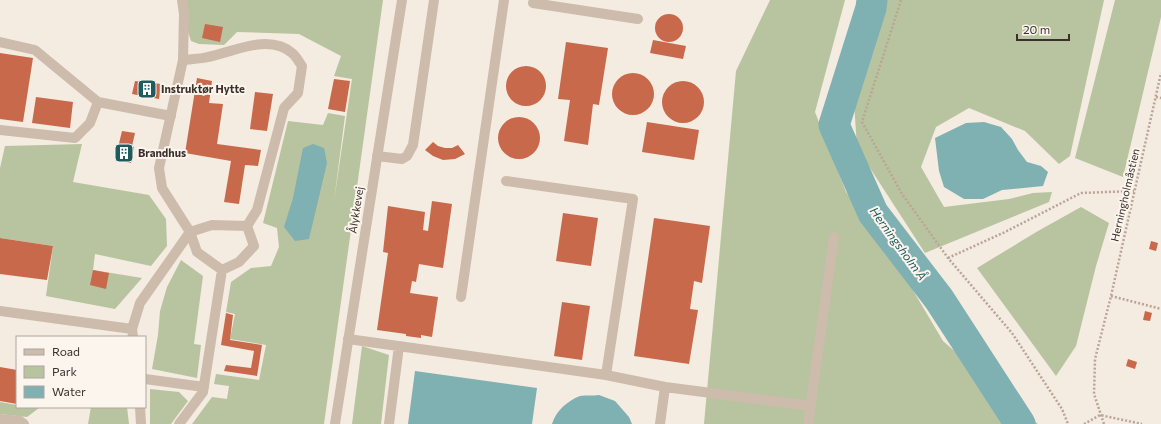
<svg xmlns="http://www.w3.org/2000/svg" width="1161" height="424" viewBox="0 0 1161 424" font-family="Commissioner,sans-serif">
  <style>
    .green { fill: #b8c4a0 }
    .water { fill: #7fb0b2 }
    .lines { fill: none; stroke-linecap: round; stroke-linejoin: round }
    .river { stroke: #7fb0b2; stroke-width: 31 }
    .building { fill: #c8694b }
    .path { stroke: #b9a596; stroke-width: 2.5; stroke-dasharray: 2 2; stroke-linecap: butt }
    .lane { stroke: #cdbbac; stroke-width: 10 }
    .street { stroke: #cdbbac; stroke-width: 10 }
    .labels { text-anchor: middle; stroke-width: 4; stroke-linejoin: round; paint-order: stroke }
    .poi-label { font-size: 11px; font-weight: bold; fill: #3b302b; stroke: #fbf5ee; text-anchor: start }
    .street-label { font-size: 11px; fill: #3b302b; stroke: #fbf5ee }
    .water-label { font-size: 12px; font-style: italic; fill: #1f5a5e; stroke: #fbf5ee }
  </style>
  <rect width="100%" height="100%" fill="#f4ebe1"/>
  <!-- green -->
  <path class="green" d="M187,0H383L324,424H192L212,397L227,399L229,386L214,384L216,374L259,380L266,345L230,339L235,314L226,312L231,282L251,268L271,266L279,247L277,228L263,223L288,121L323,125L328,113L345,116L334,201L352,79L334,76L341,56L299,34L237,32L224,45L199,44L191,41L188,32Z
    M770,0H845L815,112L846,192L892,255L943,341L1038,424H704L736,71Z
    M884,0H1104L1070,156L1059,164L1025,131L969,108L936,127L921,167L944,207L1009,199L1033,193L1052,192L1049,202L925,253L857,148L853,86Z
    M1115,0H1161V17L1123,177L1075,158Z
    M82,144L73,182L149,195L166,219L167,246L151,266L95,254L93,270L142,278L115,309L46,296L53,246L0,238V168L5,146Z
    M1081,207L1109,223L1096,266L1076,346L1056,376L977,268L1038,231Z
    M181,260L203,276L194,344L201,345L197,378L152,369L158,335L160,311L167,287Z
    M362,346L389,355L381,424H352Z
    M150,389L179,392L188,401L171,424H150Z
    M0,402L17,405V407L39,408L27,417L0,414Z
    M91,407H127L129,424H88Z"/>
  <!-- water -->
  <path class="water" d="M984,122L1001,127L1012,139L1018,150L1027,162L1041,166L1048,172L1043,186L1002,190L983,199H964L944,187L939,171L935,138L966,123Z
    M313,144L324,148L327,163L309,239L295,241L284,227L293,198L303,148Z
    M415,371L537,388L532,424H408Z
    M599,395L615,401L629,417L632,424H552C556,411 567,401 580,396C586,395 593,396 599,395Z"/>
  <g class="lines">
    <!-- river -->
    <path class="river" d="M872,0L871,8L834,125L873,213L939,299L1020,424"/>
  </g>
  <!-- building -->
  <path class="building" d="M655 28a14 14 0 1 1 28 0a14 14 0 1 1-28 0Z
    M205,24L223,27L220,42L202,38Z
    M653,40L686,46L683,59L650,53Z
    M566,42L608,48L599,105L593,104L588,145L564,141L570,100L558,99Z
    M0,53L33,58L23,122L0,119Z
    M506 86a20 20 0 1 1 40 0a20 20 0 1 1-40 0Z
    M612 94a21 21 0 1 1 42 0a21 21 0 1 1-42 0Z
    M197,78L212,81L209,103L223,104L217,144L261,150L258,166L245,165L239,204L224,202L231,161L185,153Z
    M334,79L350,81L345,112L328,109Z
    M135,81L161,84L159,99L132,94Z
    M662 102a21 21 0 1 1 42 0a21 21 0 1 1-42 0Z
    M255,92L273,94L267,131L250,129Z
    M36,97L73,102L70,128L32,123Z
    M498 138a21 21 0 1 1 42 0a21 21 0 1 1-42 0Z
    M647,122L699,130L694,160L642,152Z
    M122,131L135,133L132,146L134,147L131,163L115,160Z
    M433,142L438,146L445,148H452L458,145L465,154L455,159L443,160L433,156L425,150Z
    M432,201L452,204L443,268L419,264L416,282L412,281L410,293L438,297L432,337L421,335V338L406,336V334L377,330L388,253L383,252L388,206L425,212L423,230L428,231Z
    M563,213L598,218L591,266L556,261Z
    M654,218L710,226L702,283L694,281L690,309L698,310L689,364L634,356Z
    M0,238L53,246L47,280L0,274Z
    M1151,241L1158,243L1156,251L1149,249Z
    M93,270L109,273L106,289L90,285Z
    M562,302L590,306L582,360L554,356Z
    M1145,311L1152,313L1150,321L1143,320Z
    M226,313L233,315L230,340L262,345L257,376L224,371L226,365L251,368L254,351L221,345Z
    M1128,359L1137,362L1135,369L1126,366Z
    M0,367L17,370V404L0,401Z"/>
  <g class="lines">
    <!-- path -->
    <path class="path" d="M901,0L862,122L902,194L948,258L1012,333L1062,409L1068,424
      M1156,97L1161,98
      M948,258L1005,232L1081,193L1134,191
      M1111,296L1161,309
      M1084,424L1100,415L1142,424
      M1104,424L1094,394L1095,359L1111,296L1161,73"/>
    <!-- lane -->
    <path class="lane" d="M534,0L533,3L638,19
      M0,42L35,50L98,102L171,116
      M183,60C191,59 200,59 208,57C233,52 269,33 292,53C296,56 299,62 302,66L298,93L284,108L257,210L247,226L254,246L239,262L222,270L197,252L190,232L212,225L247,226
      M0,130L75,138L90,123L98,102
      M377,156L402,159L407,156L413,145L434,0
      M461,297L504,0
      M0,311L132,329
      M133,337L132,329L140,303L190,232L162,188L159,168L183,60L184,14L182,0
      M348,339L606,375L633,199L506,181
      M606,375L665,387
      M145,379L204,387
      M140,407L141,424
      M0,419L20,421L24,424
      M179,424L203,392L222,270
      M389,424L399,346
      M660,424L665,387L811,406
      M808,424L834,237"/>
    <!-- street -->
    <path class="street" d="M335,424L402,0"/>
  </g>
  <!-- icons -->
  <defs>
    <g id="building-square" transform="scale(1)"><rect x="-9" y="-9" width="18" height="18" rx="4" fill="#1f5a5e" stroke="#fbf5ee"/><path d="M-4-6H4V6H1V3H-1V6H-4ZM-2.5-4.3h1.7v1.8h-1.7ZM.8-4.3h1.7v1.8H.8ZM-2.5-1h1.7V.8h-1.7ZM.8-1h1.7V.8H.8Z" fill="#fff"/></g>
  </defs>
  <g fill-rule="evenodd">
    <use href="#building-square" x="147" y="89"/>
    <use href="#building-square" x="124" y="153"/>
  </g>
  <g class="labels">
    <!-- poi labels -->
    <g class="poi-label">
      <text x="161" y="93">Instruktør Hytte</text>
      <text x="138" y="157">Brandhus</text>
    </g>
    <!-- street labels -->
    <g class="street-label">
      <text transform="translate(1125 195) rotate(-77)" y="4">Herningholmåstien</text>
      <text transform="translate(356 210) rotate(-81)" y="4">Ålykkevej</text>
    </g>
    <!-- water labels -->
    <g class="water-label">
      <text transform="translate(898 244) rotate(54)" y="4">Herningsholm Å</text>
    </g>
  </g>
  <!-- legend -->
  <rect x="16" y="336" width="130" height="72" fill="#fbf5ee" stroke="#aea6a0"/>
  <rect x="24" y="349" width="20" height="6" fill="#cdbbac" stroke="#aea6a0"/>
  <text x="52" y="356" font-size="12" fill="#3b302b">Road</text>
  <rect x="24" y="366" width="20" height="12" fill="#b8c4a0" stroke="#aea6a0"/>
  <text x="52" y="376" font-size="12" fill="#3b302b">Park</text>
  <rect x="24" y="386" width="20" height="12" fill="#7fb0b2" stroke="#aea6a0"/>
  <text x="52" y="396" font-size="12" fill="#3b302b">Water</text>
  <!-- scale -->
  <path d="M1017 34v6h52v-6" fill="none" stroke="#3b302b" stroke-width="2"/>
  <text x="1023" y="34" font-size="12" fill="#3b302b" stroke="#fbf5ee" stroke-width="3" paint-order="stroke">20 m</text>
</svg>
